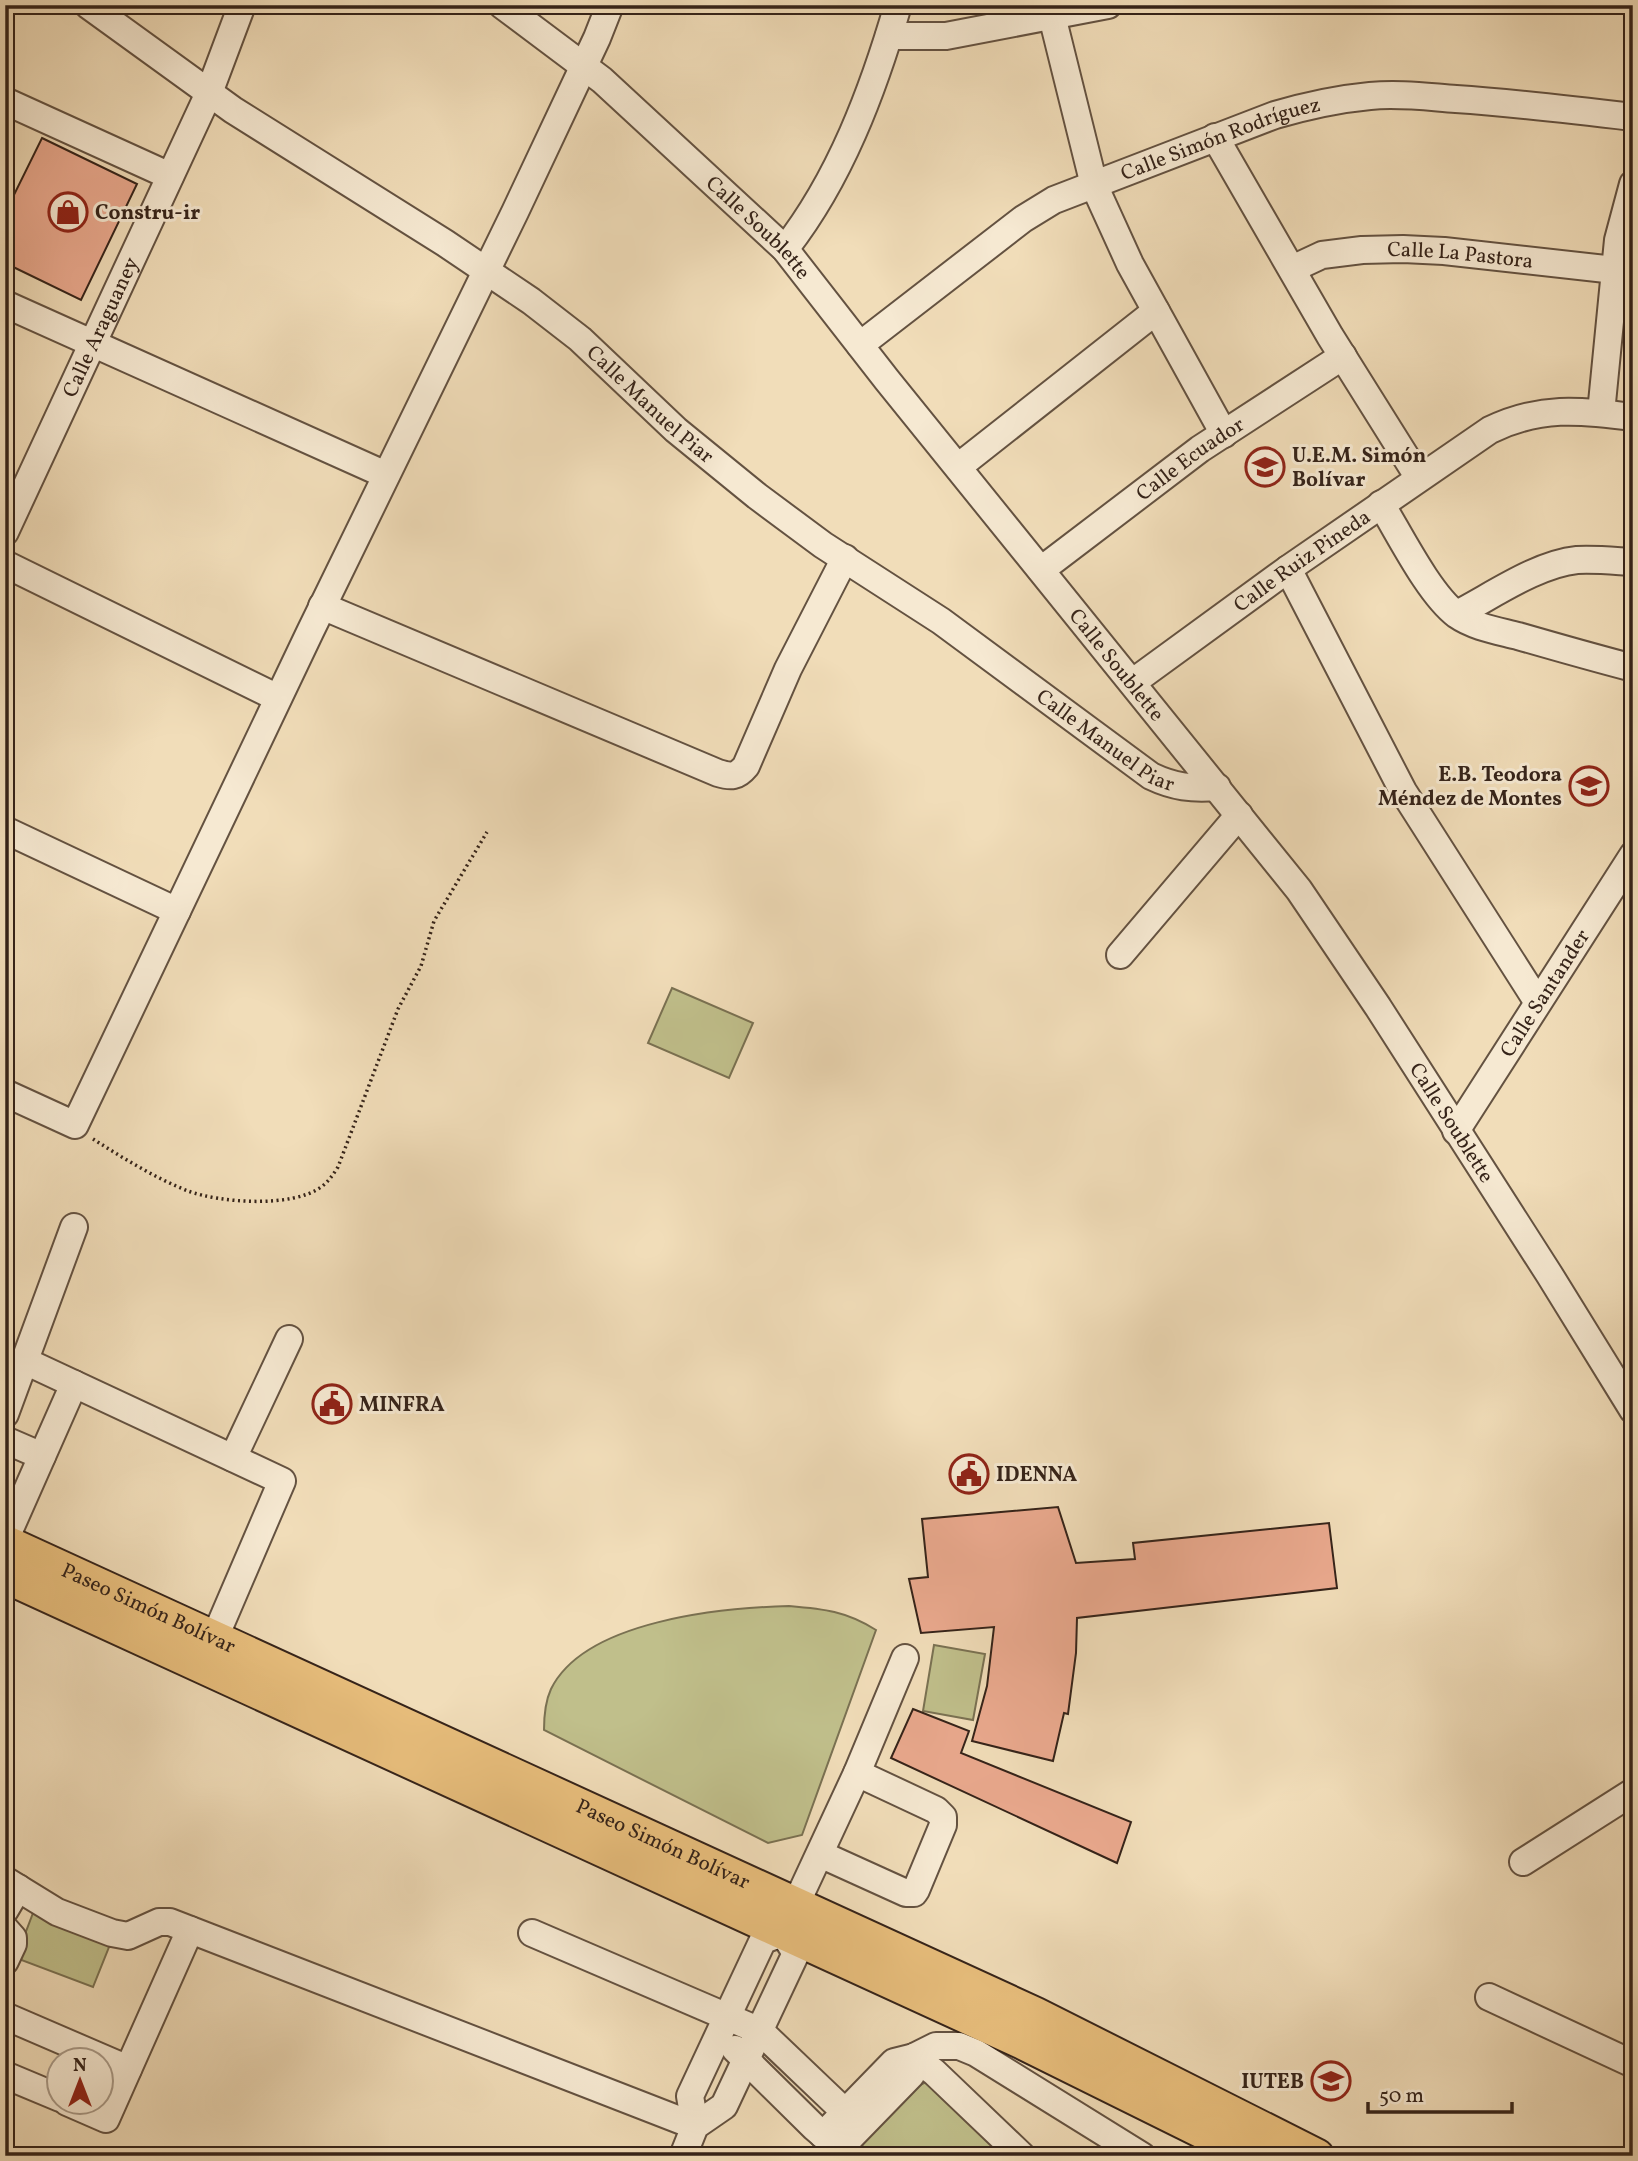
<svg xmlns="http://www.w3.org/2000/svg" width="1638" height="2161" viewBox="0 0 1638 2161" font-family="Vollkorn,serif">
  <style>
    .green { fill: #c0bf8b; stroke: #7a7152; stroke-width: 2 }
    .building { fill: #eaa98e; stroke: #352319; stroke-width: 2 }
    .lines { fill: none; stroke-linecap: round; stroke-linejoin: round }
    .minor-casing { stroke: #645241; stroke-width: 30 }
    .major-casing { stroke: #352319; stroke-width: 37 }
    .path { stroke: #352319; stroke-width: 3.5; stroke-dasharray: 2 3.5; stroke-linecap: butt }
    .minor { stroke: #f6e9d2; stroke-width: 26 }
    .major { stroke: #e8be7c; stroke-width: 33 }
    .labels { text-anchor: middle; stroke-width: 6; stroke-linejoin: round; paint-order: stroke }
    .street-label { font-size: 21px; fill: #352319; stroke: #f6e9d2 }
    .poi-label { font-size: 21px; font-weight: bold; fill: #352319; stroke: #f6e9d2; text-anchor: start }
  </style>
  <rect width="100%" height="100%" fill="#f1ddb9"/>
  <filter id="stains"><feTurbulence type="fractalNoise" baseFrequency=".00286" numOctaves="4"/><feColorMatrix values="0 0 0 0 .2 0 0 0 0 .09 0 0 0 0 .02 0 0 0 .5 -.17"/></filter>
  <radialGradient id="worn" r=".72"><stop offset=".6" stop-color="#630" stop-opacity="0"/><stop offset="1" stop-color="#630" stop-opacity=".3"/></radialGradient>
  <!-- green -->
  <path class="green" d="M672,988L753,1023L729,1078L648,1043Z
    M789,1606C824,1609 846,1611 876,1630L802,1835L768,1843L544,1730C544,1716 545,1702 551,1689C585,1620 722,1608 789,1606Z
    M934,1645L985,1654L973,1720L923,1711Z
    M33,1913L111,1942L93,1987L16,1958Z
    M928,2081L1004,2156H866L863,2152L862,2143L918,2086Z"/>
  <!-- building -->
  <path class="building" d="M42,138L137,184L81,300L5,263V213Z
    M1058,1507L1076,1563L1135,1559L1133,1543L1329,1523L1337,1588L1077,1618L1076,1653L1068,1714L1064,1713L1053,1761L972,1741L987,1686L994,1627L921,1633L909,1579L928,1577L922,1519Z
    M913,1709L969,1731L961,1753L1131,1822L1117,1863L891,1758Z"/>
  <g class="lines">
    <!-- minor casing -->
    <g class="minor-casing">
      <g id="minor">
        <path id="s1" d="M88,5L233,110L445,243L531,301L580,339L676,430L757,496L823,545L941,621L1151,776C1174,787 1192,789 1217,787"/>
        <path id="s2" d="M502,5L602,80L785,249L887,380L1299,890L1378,1007L1549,1274L1633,1410"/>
        <path d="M1052,16L1094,185L1130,264L1224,434"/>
        <path d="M889,36H946L1108,5"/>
        <path d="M5,101L170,176"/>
        <path d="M1215,137L1330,336L1419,478"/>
        <path d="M785,249C840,179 873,91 898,5"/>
        <path id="s3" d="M1292,269L1322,255L1362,250L1403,249L1444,251L1633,272"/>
        <path d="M5,304L386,475"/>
        <path id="s4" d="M860,345L1023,219L1054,200L1275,115C1306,106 1338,99 1370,96C1399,93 1428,97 1456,99C1515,103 1574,110 1633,117"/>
        <path d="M1601,413L1618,240L1633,184"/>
        <path d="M958,467L1156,311"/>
        <path d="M1381,504C1400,535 1429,594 1457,615C1474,627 1499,631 1518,636C1556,647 1595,658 1633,668"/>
        <path id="s5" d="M5,532L209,93L242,5"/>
        <path d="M5,564L278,698"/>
        <path d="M1288,569L1403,791L1537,1001"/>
        <path id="s6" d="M1041,570L1200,449L1343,356"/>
        <path d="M322,606L718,773C731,777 737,777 746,766L788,669L845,558"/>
        <path d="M1457,614C1492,596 1537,564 1577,560C1596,559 1615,561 1633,562"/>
        <path id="s7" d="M1133,682L1288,569L1490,430C1539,406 1580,410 1633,417"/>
        <path d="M5,830L177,911"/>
        <path d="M1120,955L1239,815"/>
        <path d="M5,1093L75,1125L310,632L515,212L597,38L610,5"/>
        <path id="s8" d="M1456,1131L1633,855"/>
        <path d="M25,1361L282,1481L215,1637"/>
        <path d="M5,1414L74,1227"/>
        <path d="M5,1440L42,1456"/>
        <path d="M233,1458L289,1339"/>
        <path d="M5,1540L74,1384"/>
        <path d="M820,1854L906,1893H914L916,1890L943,1825V1817L936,1810L857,1773"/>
        <path d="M1523,1862L1633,1792"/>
        <path d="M5,1880L57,1912L112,1933L128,1936L159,1922H170L695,2126"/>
        <path d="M796,1904L857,1773L905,1658"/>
        <path d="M5,1910L18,1888"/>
        <path d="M5,1929L13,1938V1944L5,1961"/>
        <path d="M532,1933L760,2031L845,2112"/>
        <path d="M1489,1997L1633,2064"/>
        <path d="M5,2016L128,2069"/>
        <path d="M735,2049L814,2127L848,2156"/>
        <path d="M914,2057L934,2072L1022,2156"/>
        <path d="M5,2075L60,2098"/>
        <path d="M67,2102L106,2119L190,1930"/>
        <path d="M823,2135L894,2062L914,2057L936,2046H959L976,2053L1142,2156"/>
        <path d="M840,2148L911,2075L914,2057"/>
        <path d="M683,2156L695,2126L690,2096L763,1940L783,1933L796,1953L724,2106L695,2126"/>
      </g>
    </g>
    <!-- major casing -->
    <g class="major-casing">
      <g id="major">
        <path id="s9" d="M5,1542L1035,2014L1317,2156"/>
        <path d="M5,1576L1022,2042L1252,2156"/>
      </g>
    </g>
    <!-- path -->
    <path class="path" d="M93,1139C123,1158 155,1178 188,1191C221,1203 292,1208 321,1187C328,1182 333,1175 338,1167L398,1009L421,966L434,921L487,832"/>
    <!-- minor -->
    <use href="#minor" class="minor"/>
    <!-- major -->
    <use href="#major" class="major"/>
  </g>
  <!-- icons -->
  <defs>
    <g id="shop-ring" transform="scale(2.0125)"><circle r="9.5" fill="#f6e9d2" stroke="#8f2418" stroke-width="1.5"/><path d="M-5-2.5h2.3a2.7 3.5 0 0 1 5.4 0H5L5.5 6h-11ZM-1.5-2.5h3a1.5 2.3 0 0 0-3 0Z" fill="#8f2418"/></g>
    <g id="school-ring" transform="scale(2.0125)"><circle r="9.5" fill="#f6e9d2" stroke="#8f2418" stroke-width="1.5"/><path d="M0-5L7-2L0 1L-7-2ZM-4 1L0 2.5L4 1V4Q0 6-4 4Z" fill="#8f2418"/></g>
    <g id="civic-ring" transform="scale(2.0125)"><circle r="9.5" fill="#f6e9d2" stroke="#8f2418" stroke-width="1.5"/><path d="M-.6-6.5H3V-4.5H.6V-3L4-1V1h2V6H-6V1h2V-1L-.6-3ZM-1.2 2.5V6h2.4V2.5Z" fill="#8f2418"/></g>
    <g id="university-ring" transform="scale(2.0125)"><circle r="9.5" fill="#f6e9d2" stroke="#8f2418" stroke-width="1.5"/><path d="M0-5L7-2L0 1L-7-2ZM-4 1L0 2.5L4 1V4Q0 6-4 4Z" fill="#8f2418"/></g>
  </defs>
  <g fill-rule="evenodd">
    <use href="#shop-ring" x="68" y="212"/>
    <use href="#school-ring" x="1265" y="467"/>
    <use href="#school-ring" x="1589" y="786"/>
    <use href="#civic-ring" x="332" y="1404"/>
    <use href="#civic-ring" x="969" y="1474"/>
    <use href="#university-ring" x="1331" y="2081"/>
  </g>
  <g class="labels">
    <!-- street labels -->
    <g class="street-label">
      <text dy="7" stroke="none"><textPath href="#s4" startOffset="420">Calle Simón Rodríguez</textPath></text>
      <text dy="7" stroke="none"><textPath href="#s2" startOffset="340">Calle Soublette</textPath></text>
      <text dy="7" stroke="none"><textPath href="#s3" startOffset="172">Calle La Pastora</textPath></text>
      <text dy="7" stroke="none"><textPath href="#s5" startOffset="226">Calle Araguaney</textPath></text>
      <text dy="7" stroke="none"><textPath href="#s1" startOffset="691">Calle Manuel Piar</textPath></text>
      <text dy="7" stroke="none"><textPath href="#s6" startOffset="186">Calle Ecuador</textPath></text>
      <text dy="7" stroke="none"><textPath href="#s7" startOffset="208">Calle Ruiz Pineda</textPath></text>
      <text dy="7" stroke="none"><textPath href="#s2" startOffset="906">Calle Soublette</textPath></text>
      <text dy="7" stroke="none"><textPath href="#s1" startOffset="1258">Calle Manuel Piar</textPath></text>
      <text dy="7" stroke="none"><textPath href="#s8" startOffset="164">Calle Santander</textPath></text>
      <text dy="7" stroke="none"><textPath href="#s2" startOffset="1474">Calle Soublette</textPath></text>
      <text dy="7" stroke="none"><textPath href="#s9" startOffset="158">Paseo Simón Bolívar</textPath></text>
      <text dy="7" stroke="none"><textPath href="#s9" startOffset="724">Paseo Simón Bolívar</textPath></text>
    </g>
    <!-- poi labels -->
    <g class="poi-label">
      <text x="95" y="219">Constru-ir</text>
      <text x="1292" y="462">U.E.M. Simón<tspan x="1292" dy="24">Bolívar</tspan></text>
      <text x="1562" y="781" text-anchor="end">E.B. Teodora<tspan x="1562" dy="24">Méndez de Montes</tspan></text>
      <text x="359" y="1411">MINFRA</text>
      <text x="996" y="1481">IDENNA</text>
      <text x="1304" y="2088" text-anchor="end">IUTEB</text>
    </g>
  </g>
  <!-- margin -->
  <rect width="1638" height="2161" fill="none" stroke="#f1ddb9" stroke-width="28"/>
  <rect x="7" y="7" width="1624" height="2147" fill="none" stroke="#352319" stroke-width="3.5"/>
  <rect x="14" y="14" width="1610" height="2133" fill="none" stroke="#352319" stroke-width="2"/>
  <!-- north arrow -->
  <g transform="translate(80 2081)"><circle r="33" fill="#f6e9d2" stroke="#a99a88" stroke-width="2"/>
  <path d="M0-5L12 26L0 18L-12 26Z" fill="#8f2418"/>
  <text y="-10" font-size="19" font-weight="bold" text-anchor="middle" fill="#352319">N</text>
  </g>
  <!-- scale -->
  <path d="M1368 2102v10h144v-10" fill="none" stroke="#352319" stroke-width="3.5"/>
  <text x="1379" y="2102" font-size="21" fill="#352319" stroke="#f6e9d2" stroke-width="5" paint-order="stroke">50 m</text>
  <rect width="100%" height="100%" filter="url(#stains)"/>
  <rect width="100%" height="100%" fill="url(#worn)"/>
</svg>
